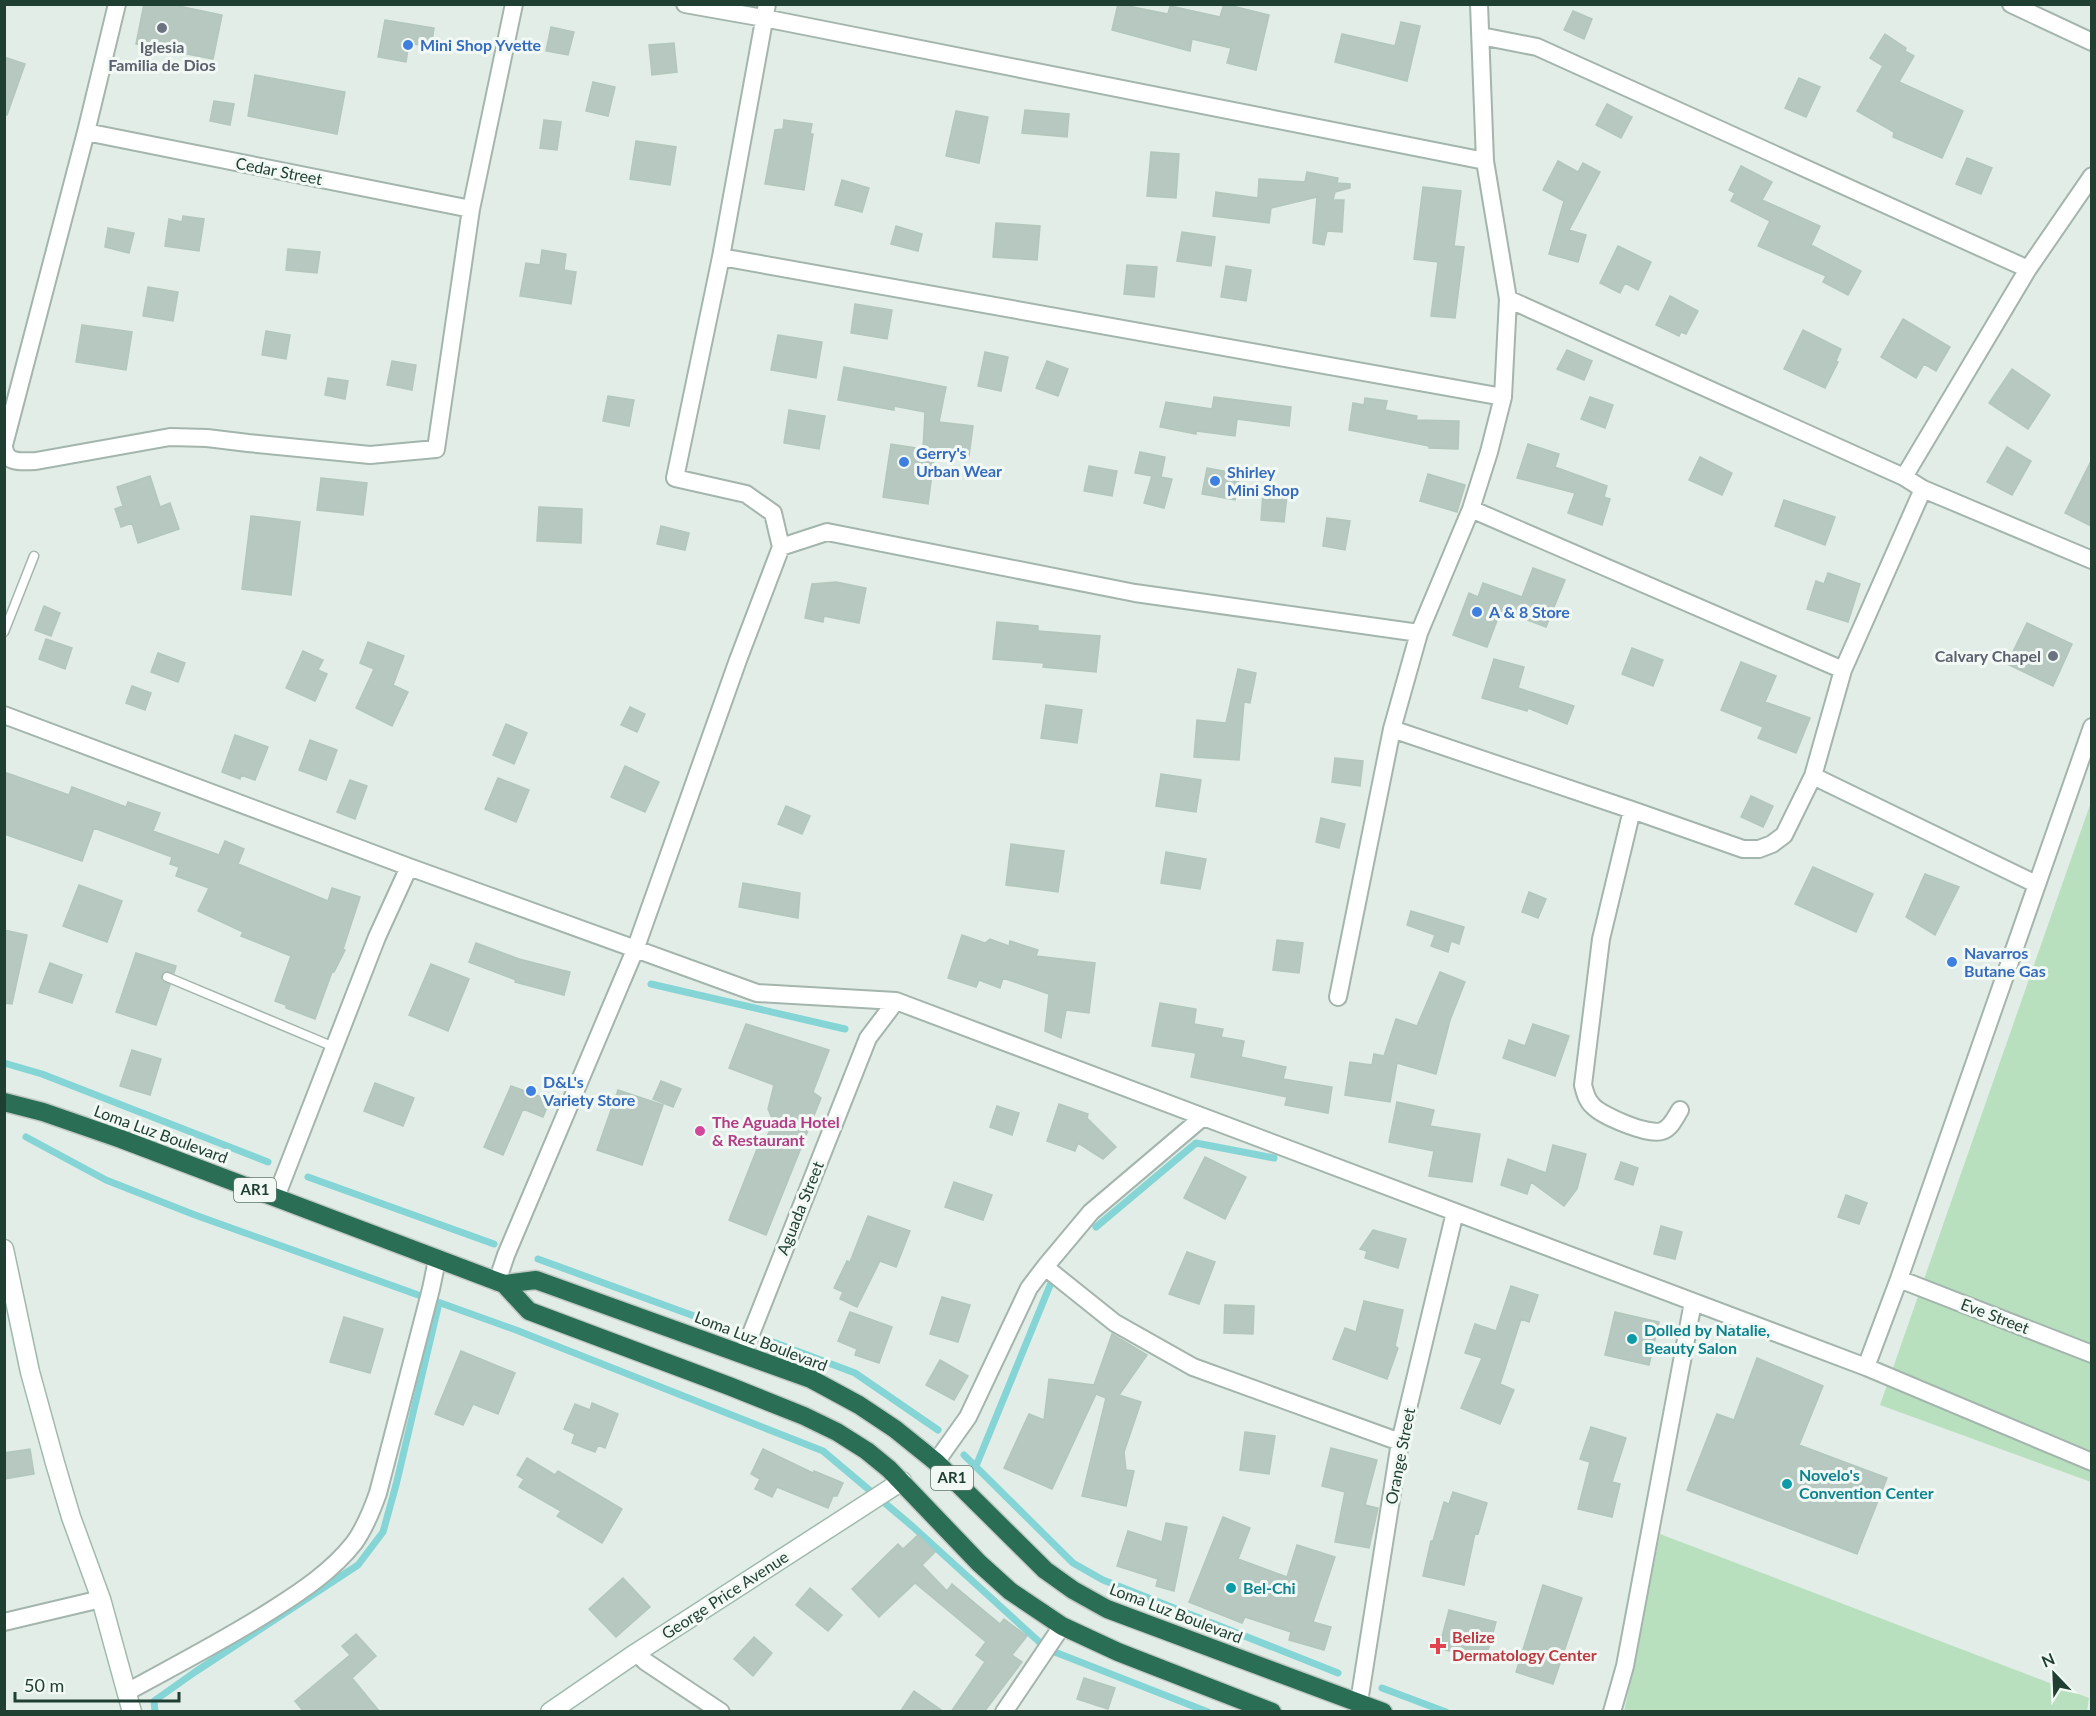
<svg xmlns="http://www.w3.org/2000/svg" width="2096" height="1716" viewBox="0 0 2096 1716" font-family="Lato,sans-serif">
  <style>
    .green { fill: #b9e0be }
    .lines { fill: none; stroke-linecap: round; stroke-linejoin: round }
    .stream { stroke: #85d5d6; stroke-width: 7 }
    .building { fill: #b6c8bf; stroke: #b3c7bc; stroke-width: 1.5 }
    .lane-casing { stroke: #a3b5ad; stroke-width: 11 }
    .street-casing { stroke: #a3b5ad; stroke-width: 20 }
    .secondary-casing { stroke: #9fbaad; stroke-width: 21 }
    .highway-casing { stroke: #c1c9c6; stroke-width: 21 }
    .lane { stroke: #fff; stroke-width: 8 }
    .street { stroke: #fff; stroke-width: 16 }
    .secondary { stroke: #fff; stroke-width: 18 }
    .highway { stroke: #2a6e56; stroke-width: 18 }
    .worship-dot { fill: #6b7280; stroke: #f2f9f5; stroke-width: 2 }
    .shop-dot { fill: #3f7fe0; stroke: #f2f9f5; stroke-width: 2 }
    .hotel-dot { fill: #d1479c; stroke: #f2f9f5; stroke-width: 2 }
    .culture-dot { fill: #0f9aa8; stroke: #f2f9f5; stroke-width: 2 }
    .health-dot { fill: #e0444e; stroke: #f2f9f5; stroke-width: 2 }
    .labels { text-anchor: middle; stroke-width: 6; stroke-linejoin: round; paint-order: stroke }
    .shield { fill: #f2f9f5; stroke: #5f776d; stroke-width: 1.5 }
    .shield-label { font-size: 15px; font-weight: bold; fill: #203f33 }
    .shop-label { font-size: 16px; font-weight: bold; fill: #366cbe; stroke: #f2f9f5; text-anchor: start }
    .worship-label { font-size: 16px; font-weight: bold; fill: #5b616d; stroke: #f2f9f5 }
    .street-label { font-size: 16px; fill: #203f33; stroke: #f2f9f5 }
    .hotel-label { font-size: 16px; font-weight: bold; fill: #b23c85; stroke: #f2f9f5; text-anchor: start }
    .culture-label { font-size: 16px; font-weight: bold; fill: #0d838f; stroke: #f2f9f5; text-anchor: start }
    .health-label { font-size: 16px; font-weight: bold; fill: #be3a42; stroke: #f2f9f5; text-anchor: start }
  </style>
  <rect width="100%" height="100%" fill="#e1ede6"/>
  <!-- green -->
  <path class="green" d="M2091,802V1482L1880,1405Z
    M1660,1534L2089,1698L2087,1712H1624Z"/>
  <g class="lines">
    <!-- stream -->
    <path class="stream" d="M651,984L845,1029
      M4,1063L42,1074L268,1162
      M26,1137L106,1180L195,1215L516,1330L823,1451L912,1526L1047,1649L1208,1712
      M308,1177L494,1244
      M1096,1227L1196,1143L1274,1158
      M538,1259L727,1328
      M773,1342L855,1373L938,1430
      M964,1455L1073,1563L1103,1580L1338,1673
      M976,1466L1053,1278
      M1382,1688L1446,1712
      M155,1712L154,1701L195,1672L358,1565L383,1532L396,1485L439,1303"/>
  </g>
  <!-- building -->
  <path class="building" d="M144,4H169L222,15L213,59L136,44Z
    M1118,4L1168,14L1170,6L1220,17L1224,4L1269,15L1256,70L1227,63L1231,48L1192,39L1190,51L1112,30Z
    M1573,11L1592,19L1584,39L1564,30Z
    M385,20L434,28L431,47L409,43L406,62L378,57Z
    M1401,22L1420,26L1407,81L1335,62L1342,34L1395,46Z
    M551,27L574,32L568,55L546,51Z
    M1885,34L1906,48L1905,51L1914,56L1899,82L1963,111L1942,158L1893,137L1894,132L1857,111L1883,66L1870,58Z
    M674,43L677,72L652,75L649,45Z
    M4,57L25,64L7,115L4,114Z
    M255,75L345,92L337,134L248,116Z
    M1799,78L1820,87L1806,117L1785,108Z
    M593,82L615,87L608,116L586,111Z
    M214,101L234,104L230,125L210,121Z
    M1607,104L1632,117L1621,138L1596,125Z
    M1025,110L1069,114L1067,137L1022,133Z
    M956,111L988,117L979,163L946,156Z
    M544,120L561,122L557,150L540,148Z
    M784,120L812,124L810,134H813L804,190L765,184L775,130L783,129Z
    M636,141L676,147L670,185L630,179Z
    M1151,152L1179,154L1176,198L1147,196Z
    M1967,158L1992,168L1981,194L1956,184Z
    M1558,161L1578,172L1583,163L1600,172L1569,230L1586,235L1578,262L1549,254L1564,201L1543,190Z
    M1741,166L1772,182L1762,200L1820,226L1811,245L1861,271L1848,295L1823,282L1826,276L1758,246L1770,221L1731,201L1735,193L1729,190Z
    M1307,172L1338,178L1337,183L1350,184V188L1335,192L1333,200H1344L1342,232L1327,231L1324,245L1313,243L1317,197L1271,208L1269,223L1213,216L1216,192L1258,198L1259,179L1305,182Z
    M842,180L869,188L862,212L835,205Z
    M1423,187L1461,191L1454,246L1464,247L1455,318L1431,316L1438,262L1414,259Z
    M183,216L204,219L199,251L165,246L169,219L182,222Z
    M996,223L1040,226L1037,260L993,257Z
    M896,226L922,234L918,251L891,244Z
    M108,228L134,233L129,253L105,247Z
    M1182,232L1215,237L1211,266L1177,261Z
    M1618,246L1651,262L1638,290L1625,283L1620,293L1600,283Z
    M288,249L320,252L317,273L286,270Z
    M542,250L566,254L564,270L576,272L571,304L520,296L526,263L540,265Z
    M1127,265L1157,267L1154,297L1124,294Z
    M1226,266L1251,270L1246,301L1221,297Z
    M148,287L178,292L173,321L143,316Z
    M1670,296L1698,311L1686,334L1681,332L1679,336L1656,325Z
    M855,304L892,310L887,339L851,333Z
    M1903,319L1950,347L1936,371L1924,364L1916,378L1881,357Z
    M82,325L132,332L126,370L76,362Z
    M1803,330L1841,349L1836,361L1838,362L1825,388L1784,369Z
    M266,331L290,335L286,359L262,355Z
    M778,335L822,342L816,378L771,370Z
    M1567,350L1592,361L1584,380L1557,369Z
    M985,352L1008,357L1001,391L978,386Z
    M392,361L416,365L412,390L387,385Z
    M1047,361L1068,369L1058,396L1036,388Z
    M844,367L946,387L939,422L973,426L969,456L941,452L940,460L934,459L928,504L883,497L891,444L923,449L925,412L894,406V410L838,400Z
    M2012,369L2050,395L2028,429L1989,403Z
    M328,378L348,381L345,399L325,395Z
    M608,396L634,400L629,426L603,421Z
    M1214,397L1291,407L1289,426L1237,419L1235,436L1196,431V434L1160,427L1166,402L1212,409Z
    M1590,397L1613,405L1605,428L1581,419Z
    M1365,398L1387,401L1385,410L1417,416L1416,420L1459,421L1458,449L1429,448V446L1349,430L1353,403L1364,405Z
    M789,410L825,416L819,449L784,443Z
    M1528,444L1559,454L1555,467L1607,486L1604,497L1610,499L1602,525L1568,513L1575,493L1517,478Z
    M2007,447L2031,461L2012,495L1987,482Z
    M1140,452L1165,457L1161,477L1172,479L1164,508L1144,503L1152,476L1135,473Z
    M1700,457L1732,473L1722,495L1689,480Z
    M2091,461V526L2065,513Z
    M1089,466L1117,471L1112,496L1084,491Z
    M1207,468L1240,474L1235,500L1202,494Z
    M1428,474L1465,485L1457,512L1420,501Z
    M150,476L160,507L170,503L179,529L138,543L132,523L121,527L115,509L123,506L117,487Z
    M321,478L367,483L363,515L317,510Z
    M1263,493L1287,495L1284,522L1261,520Z
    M1784,500L1835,517L1825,545L1775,526Z
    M539,507L582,509L581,543L537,541Z
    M251,516L300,522L291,595L242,589Z
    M1327,518L1350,521L1345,550L1323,546Z
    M661,526L689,533L685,550L657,544Z
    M1533,568L1565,580L1546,627L1501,610L1487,647L1453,635L1469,593L1478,597L1483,583L1522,597Z
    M1828,573L1860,584L1848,622L1807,609L1816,581L1824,584Z
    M836,582L866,588L859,623L824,616L823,622L805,618L812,584Z
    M44,606L60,613L51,636L35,630Z
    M997,622L1038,626V631L1100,636L1096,672L1043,667L1044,663L993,659Z
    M2027,623L2072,644L2053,686L2007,664Z
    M46,639L72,648L65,669L39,659Z
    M368,642L404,656L393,685L408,692L392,726L356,708L374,669L360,663Z
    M1632,648L1663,660L1653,686L1622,674Z
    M303,651L323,660L318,670L327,674L315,701L286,688Z
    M158,653L185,663L178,682L151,672Z
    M1494,659L1524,667L1518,688L1574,706L1567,724L1528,708L1527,711L1482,698Z
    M1741,662L1776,676L1765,702L1810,718L1796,753L1758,738L1763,727L1721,710Z
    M1238,669L1256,673L1250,703L1244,702L1239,760L1194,757L1197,720L1226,723Z
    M132,686L151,693L145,710L126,703Z
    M1046,705L1082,710L1077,743L1041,738Z
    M630,707L645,714L637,732L621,725Z
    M506,724L527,733L514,764L493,755Z
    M235,735L268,747L255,780L241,775L240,779L222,772Z
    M310,740L337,750L326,780L299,770Z
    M1335,758L1363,761L1360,786L1332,782Z
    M625,766L659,782L645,812L611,797Z
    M4,772L69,795L72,787L126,807L128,802L160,813L153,831L219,855L225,841L244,849L238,864L328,901L332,888L360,897L343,949L345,950L334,972H332L315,1019L286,1008V1005L275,1001L291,956L241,936L243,932L198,911L209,888L176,876L179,867L170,864L172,857L94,828L82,861L4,834Z
    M1161,774L1201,780L1196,812L1156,806Z
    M498,778L529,790L516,822L485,809Z
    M350,780L367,786L355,819L337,812Z
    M1751,796L1773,806L1763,827L1741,817Z
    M786,806L810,816L802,834L778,824Z
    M1321,818L1345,824L1339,848L1316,842Z
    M1011,844L1064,851L1058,892L1006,885Z
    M1166,852L1206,859L1200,889L1161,883Z
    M1813,867L1873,894L1856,932L1795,904Z
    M1925,874L1959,887L1935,935L1906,917Z
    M743,883L800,893L798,918L739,907Z
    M79,885L122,901L107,942L63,926Z
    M1529,892L1546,899L1538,918L1522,912Z
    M1411,911L1464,927L1459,944L1451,941L1448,952L1431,946L1435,935L1407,925Z
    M4,930L27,935L12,1004L4,1003Z
    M962,935L985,943L990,939L1009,946L1010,941L1038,950L1036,956L1095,963L1089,1013L1066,1010L1061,1038L1045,1031L1049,994L1003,978L1000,988L979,980L976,987L948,978Z
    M1277,940L1303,943L1299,973L1273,970Z
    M476,943L519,959L570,972L564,995L515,982L516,980L469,962Z
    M136,953L176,966L174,973L166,971L161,975L162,981L170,985L156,1025L116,1012Z
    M50,963L82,975L72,1003L39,992Z
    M431,964L469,979L448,1031L409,1015Z
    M1440,972L1465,982L1450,1020L1436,1074L1397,1063L1390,1102L1345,1095L1350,1062L1372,1065L1374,1054L1384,1056L1396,1019L1417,1026Z
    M1160,1003L1196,1009L1194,1024L1223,1029L1221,1037L1244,1041L1241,1057L1286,1067L1283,1079L1332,1087L1328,1113L1285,1105L1287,1097L1191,1077L1196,1053L1152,1046Z
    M746,1024L829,1050L813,1092L821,1098L766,1235L729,1220L759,1144L762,1145L774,1123L768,1109L774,1085L729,1068Z
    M1533,1024L1569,1036L1555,1076L1503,1058L1509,1040L1525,1046Z
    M132,1050L161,1059L150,1095L120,1086Z
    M661,1081L681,1089L673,1107L653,1099Z
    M375,1083L414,1098L403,1126L364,1111Z
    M511,1086L550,1100L543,1117L523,1109L503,1155L484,1147Z
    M618,1090L663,1105L642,1165L597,1150Z
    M1397,1102L1434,1110L1430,1126L1480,1134L1472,1182L1429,1176L1434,1151L1389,1142Z
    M1059,1104L1088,1114L1087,1118L1116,1147L1103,1159L1078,1143L1075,1151L1047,1141Z
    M997,1106L1019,1113L1012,1135L990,1127Z
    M1553,1145L1586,1154L1577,1189L1564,1206L1531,1182L1527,1194L1501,1185L1508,1159L1546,1173Z
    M1205,1157L1246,1177L1225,1219L1184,1198Z
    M1621,1162L1638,1168L1633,1185L1615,1179Z
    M954,1182L992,1195L983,1220L945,1207Z
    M1846,1195L1867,1203L1859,1224L1838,1217Z
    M868,1216L910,1231L896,1267L880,1261L857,1307L840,1299L843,1292L834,1288L847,1261L850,1262Z
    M1661,1226L1682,1232L1675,1259L1654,1254Z
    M1373,1230L1406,1239L1398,1268L1365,1258L1367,1251L1360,1249Z
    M1187,1252L1215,1262L1199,1304L1169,1294Z
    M1511,1286L1538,1295L1529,1322L1521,1319L1500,1384L1514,1390L1500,1424L1461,1408L1482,1358L1465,1353L1475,1324L1496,1331Z
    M942,1297L970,1305L958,1342L930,1334Z
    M1364,1301L1403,1310L1395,1346L1398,1348L1387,1379L1333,1359L1345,1328L1356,1332Z
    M1225,1305L1254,1306L1253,1334L1224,1333Z
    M850,1312L892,1327L879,1363L855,1355L857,1349L838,1341Z
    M1615,1312L1659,1322L1649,1365L1605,1355Z
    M344,1317L383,1329L370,1373L330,1362Z
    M1112,1334L1147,1355L1119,1395L1141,1402L1124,1452L1126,1470L1134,1471L1126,1506L1082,1496L1106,1398L1096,1394L1052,1489L1004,1468L1029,1414L1044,1420L1049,1379L1094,1385Z
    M461,1351L515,1373L498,1414L473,1404L463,1425L435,1414Z
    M1757,1358L1823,1386L1799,1445L1887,1478L1857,1554L1687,1490L1717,1414L1734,1420Z
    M940,1360L968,1376L954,1400L926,1385Z
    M592,1403L618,1414L605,1448L598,1445L595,1452L572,1443L575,1434L564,1429L575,1404L590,1410Z
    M1591,1427L1626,1438L1612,1482L1620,1484L1612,1517L1578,1509L1590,1462L1580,1459Z
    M1245,1432L1275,1436L1269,1474L1240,1470Z
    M1331,1448L1377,1460L1365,1505L1378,1508L1369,1548L1335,1542L1345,1492L1322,1486Z
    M30,1449L34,1474L4,1479V1453Z
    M763,1449L813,1473L814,1471L843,1483L837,1496H833L828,1508L777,1487L772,1497L755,1489L760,1479L751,1474Z
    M527,1458L555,1475L558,1471L622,1509L602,1543L557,1516L561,1511L519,1487L524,1479L517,1475Z
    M1453,1492L1487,1503L1478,1534L1475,1533L1464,1585L1423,1576L1431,1541H1433L1444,1502L1449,1504Z
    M1223,1517L1250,1528L1238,1559L1287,1577L1297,1545L1335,1557L1313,1622L1331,1627L1324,1650L1289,1640L1291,1632L1245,1617L1242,1623L1189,1602Z
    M1166,1523L1187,1527L1174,1591L1156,1586L1158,1579L1117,1566L1128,1531L1162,1542Z
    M918,1535L935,1552L922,1565L947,1591L952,1584L1000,1624L1004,1619L1027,1636L1012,1655L1022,1662L984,1712H951L985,1662L976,1655L986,1642L915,1583L879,1617L852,1589L898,1544L903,1549Z
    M623,1578L650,1607L616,1637L589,1609Z
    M1543,1585L1582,1598L1553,1684L1516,1672Z
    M810,1588L842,1615L828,1631L796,1605Z
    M1449,1610L1496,1622L1485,1661L1439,1648Z
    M356,1634L376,1656L352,1678L380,1712H304L295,1701L350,1655L342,1646Z
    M754,1637L772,1653L753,1676L734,1659Z
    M1084,1678L1115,1688L1108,1709L1077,1699Z
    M914,1691L944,1712H900Z"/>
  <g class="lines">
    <!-- lane casing -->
    <g class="lane-casing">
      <path id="lane" d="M4,632L34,556
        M167,977L334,1047"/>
    </g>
    <!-- street casing -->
    <g class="street-casing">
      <path id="street" d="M685,4L764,18L1485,161
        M2011,4L2092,42
        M1481,36L1537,47L2028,269
        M86,132L471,209
        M721,257L1503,397
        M1508,299L1904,477L1923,489L2092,560
        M4,445L86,132L117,4
        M4,447C6,465 23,461 36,461L170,437L207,438L248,443L370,455L436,449L471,209L514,4
        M1904,477L2028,269L2092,176
        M1471,509L1843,670
        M781,547L827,532L1135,593L1419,633
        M4,715L409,867L757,993L896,1001L1866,1367L2092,1462
        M1392,729L1632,810L1743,849H1759L1772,844L1784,835L1813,776L1843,670L1923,489
        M1813,776L2036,884
        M1632,810L1601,939L1583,1085C1585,1093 1587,1101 1593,1106C1602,1116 1649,1136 1662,1131C1671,1128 1675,1118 1680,1110
        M1338,997L1392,729L1419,633L1471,509L1489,452L1503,397L1508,299L1485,161L1479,4
        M276,1197L377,937L409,867
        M1045,1267L1115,1323L1193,1367L1400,1442
        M1899,1279L2092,1354
        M497,1282L506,1255L635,950L738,660L781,547L773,513L746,494L675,478L721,257L767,4
        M743,1354L868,1038L896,1001
        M1866,1367L1899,1279L2092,727
        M936,1462L968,1417L1029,1288L1045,1267L1091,1212L1203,1117
        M4,1622L101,1599
        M636,1653L646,1662L721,1712
        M127,1692C176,1665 225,1640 272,1610C302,1591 332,1571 354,1543C365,1528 372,1510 378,1493L431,1289L437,1260
        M1359,1702L1400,1442L1455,1212
        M1004,1712L1062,1626
        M1612,1712L1625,1666L1693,1302"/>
    </g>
    <!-- secondary casing -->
    <g class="secondary-casing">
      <path id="secondary" d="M4,1249L30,1372L55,1463L71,1517L101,1599L132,1712
        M550,1712L636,1653L902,1481"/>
    </g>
    <!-- highway casing -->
    <g class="highway-casing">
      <path id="highway" d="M4,1102L43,1112L121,1139L504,1284L529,1311L729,1386L804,1416L837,1432L867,1451L889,1469L979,1563L1010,1591L1062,1626L1118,1652L1272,1712
        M504,1284L536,1280L811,1379L859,1405L895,1429L936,1462L1045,1570L1073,1590L1107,1609L1383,1712"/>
    </g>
    <!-- lane -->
    <use href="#lane" class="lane"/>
    <!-- street -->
    <use href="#street" class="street"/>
    <!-- secondary -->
    <use href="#secondary" class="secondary"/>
    <!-- highway -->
    <use href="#highway" class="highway"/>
  </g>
  <!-- markers -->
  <g class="worship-dot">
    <circle cx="162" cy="28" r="6"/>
    <circle cx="2053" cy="656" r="6"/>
  </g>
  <g class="shop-dot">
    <circle cx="408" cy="45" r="6"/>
    <circle cx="904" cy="462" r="6"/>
    <circle cx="1215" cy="481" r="6"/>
    <circle cx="1477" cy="612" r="6"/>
    <circle cx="1952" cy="962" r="6"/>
    <circle cx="531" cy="1091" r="6"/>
  </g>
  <circle class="hotel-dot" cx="700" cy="1131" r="6"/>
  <g class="culture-dot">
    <circle cx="1632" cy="1339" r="6"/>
    <circle cx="1787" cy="1484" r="6"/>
    <circle cx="1231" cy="1588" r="6"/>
  </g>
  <path class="health-dot" d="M1435 1637h6v6h6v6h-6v6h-6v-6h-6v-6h6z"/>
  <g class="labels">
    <!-- shield labels -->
    <g class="shield">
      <rect x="234" y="1178" width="42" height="24" rx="4.5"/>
      <rect x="931" y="1466" width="42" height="24" rx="4.5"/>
    </g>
    <g class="shield-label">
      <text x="255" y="1195">AR1</text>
      <text x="952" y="1483">AR1</text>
    </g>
    <!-- shop labels -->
    <g class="shop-label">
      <text x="420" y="51">Mini Shop Yvette</text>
      <text x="916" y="459">Gerry's<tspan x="916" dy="18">Urban Wear</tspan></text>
      <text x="1227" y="478">Shirley<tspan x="1227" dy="18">Mini Shop</tspan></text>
      <text x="1489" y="618">A &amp; 8 Store</text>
      <text x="1964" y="959">Navarros<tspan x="1964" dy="18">Butane Gas</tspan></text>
      <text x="543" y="1088">D&amp;L's<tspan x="543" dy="18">Variety Store</tspan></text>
    </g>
    <!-- worship labels -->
    <g class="worship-label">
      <text x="162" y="53">Iglesia<tspan x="162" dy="18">Familia de Dios</tspan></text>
      <text x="2041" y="662" text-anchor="end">Calvary Chapel</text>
    </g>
    <!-- street labels -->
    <g class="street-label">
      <text transform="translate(279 171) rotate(11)" y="6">Cedar Street</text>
      <text transform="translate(161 1134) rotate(20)" y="6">Loma Luz Boulevard</text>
      <text transform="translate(800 1208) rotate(-68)" y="6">Aguada Street</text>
      <text transform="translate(1995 1316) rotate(21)" y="6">Eve Street</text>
      <text transform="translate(761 1341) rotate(21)" y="6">Loma Luz Boulevard</text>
      <text transform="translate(1400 1456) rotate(-79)" y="6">Orange Street</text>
      <text transform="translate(725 1595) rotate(-33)" y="6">George Price Avenue</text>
      <text transform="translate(1176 1613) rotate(21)" y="6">Loma Luz Boulevard</text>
    </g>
    <!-- hotel labels -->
    <g class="hotel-label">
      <text x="712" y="1128">The Aguada Hotel<tspan x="712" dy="18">&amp; Restaurant</tspan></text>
    </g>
    <!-- culture labels -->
    <g class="culture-label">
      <text x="1644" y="1336">Dolled by Natalie,<tspan x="1644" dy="18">Beauty Salon</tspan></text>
      <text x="1799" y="1481">Novelo's<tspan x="1799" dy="18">Convention Center</tspan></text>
      <text x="1243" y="1594">Bel-Chi</text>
    </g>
    <!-- health labels -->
    <g class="health-label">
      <text x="1452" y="1643">Belize<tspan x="1452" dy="18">Dermatology Center</tspan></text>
    </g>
  </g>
  <!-- border -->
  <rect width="2096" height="1716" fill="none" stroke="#203f33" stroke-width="12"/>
  <!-- north arrow -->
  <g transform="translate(2054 1674) rotate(337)" stroke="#f2f9f5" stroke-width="4.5" paint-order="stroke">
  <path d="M0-4.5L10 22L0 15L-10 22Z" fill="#203f33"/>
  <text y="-9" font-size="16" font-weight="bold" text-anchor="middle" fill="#203f33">N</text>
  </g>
  <!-- scale -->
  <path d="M15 1692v9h164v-9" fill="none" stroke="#203f33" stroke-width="3"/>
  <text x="24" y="1692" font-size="18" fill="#203f33" stroke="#f2f9f5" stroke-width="4.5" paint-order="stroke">50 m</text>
</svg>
